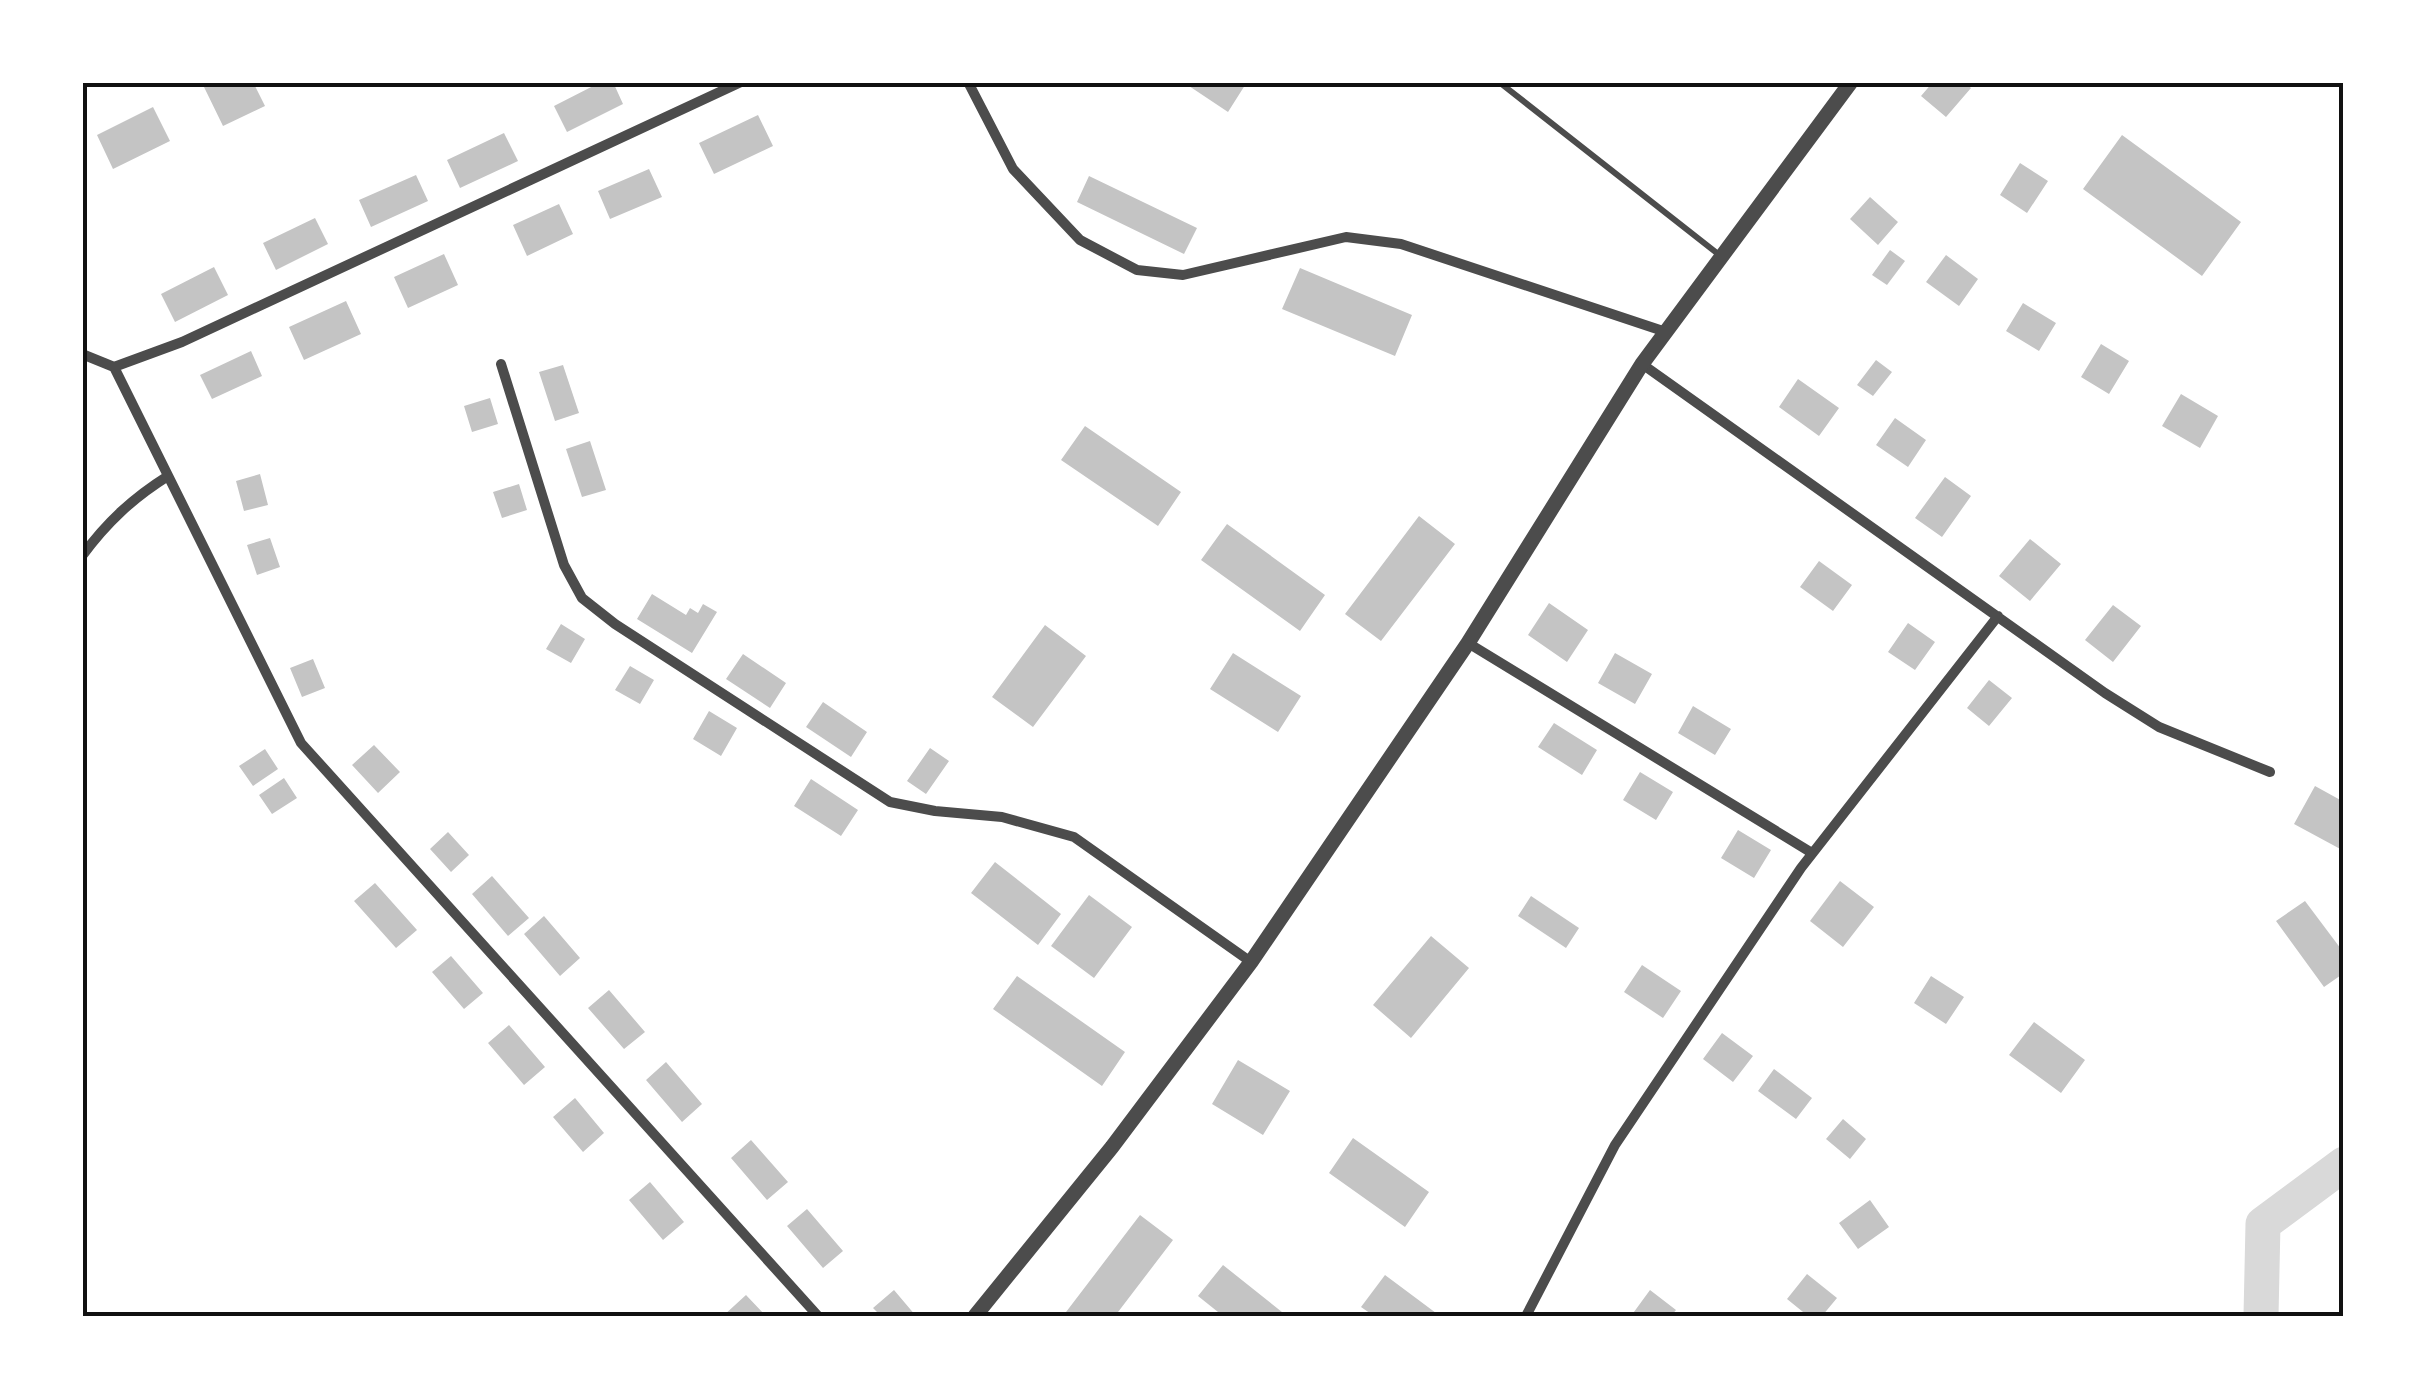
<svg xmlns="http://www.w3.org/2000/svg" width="2426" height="1399" viewBox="0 0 2426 1399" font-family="'Exo 2',sans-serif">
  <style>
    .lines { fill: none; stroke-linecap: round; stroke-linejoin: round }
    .river { stroke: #d9d9d9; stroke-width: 35 }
    .building { fill: #c4c4c4 }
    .service { stroke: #4c4c4c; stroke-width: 6 }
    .minor { stroke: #4c4c4c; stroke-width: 10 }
    .tertiary { stroke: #4c4c4c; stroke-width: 15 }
    .neatline { fill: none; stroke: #111; stroke-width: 4 }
  </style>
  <rect width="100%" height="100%" fill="#fff"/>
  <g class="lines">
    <!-- river -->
    <path class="river" d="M2261,1316L2263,1224L2344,1164"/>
  </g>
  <!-- building -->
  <path class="building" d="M214,82H253L265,106L223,126L204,87Z
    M601,82H613L623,104L567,132L554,106Z
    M1183,82H1247L1228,112Z
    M1933,82H1964L1971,88L1946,117L1921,96Z
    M153,107L170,141L113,169L97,135Z
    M758,115L773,146L714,174L699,143Z
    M504,133L518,161L460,188L447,160Z
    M2122,135L2241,222L2202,276L2083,189Z
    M2020,163L2048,181L2027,213L2000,195Z
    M649,169L662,197L610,219L598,191Z
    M416,175L428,201L371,227L359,200Z
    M1089,176L1197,228L1184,254L1077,202Z
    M1870,197L1898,222L1878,245L1850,219Z
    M559,204L573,234L527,256L513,225Z
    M315,218L328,244L276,270L263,243Z
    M1890,250L1905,261L1887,285L1872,275Z
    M444,254L458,285L408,308L394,277Z
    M1946,255L1978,279L1959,306L1926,282Z
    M214,267L228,295L175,322L161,294Z
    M1300,268L1412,315L1395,356L1282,309Z
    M346,301L361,334L304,360L289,327Z
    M2023,303L2056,323L2039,351L2006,331Z
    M2101,344L2129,361L2109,394L2081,377Z
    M251,351L262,376L212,399L200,375Z
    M1876,360L1892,372L1873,396L1857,385Z
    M563,365L579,413L555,421L539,372Z
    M1798,379L1839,408L1819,436L1779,407Z
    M2181,394L2218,416L2200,448L2162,426Z
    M490,398L498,424L472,432L464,406Z
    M1895,418L1926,440L1908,467L1876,445Z
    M1085,426L1181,492L1158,526L1061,460Z
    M590,441L606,490L582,497L566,449Z
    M260,474L268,505L244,511L236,481Z
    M1945,477L1971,496L1942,537L1915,518Z
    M519,484L527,510L502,518L493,492Z
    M1419,516L1455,544L1381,641L1345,614Z
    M1227,524L1325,595L1300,631L1201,560Z
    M270,538L280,567L257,575L247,545Z
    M2030,539L2061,564L2030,601L1999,576Z
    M1819,561L1852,585L1833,611L1800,587Z
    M652,594L686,615L690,608L698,613L703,604L717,612L692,653L637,619Z
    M1549,603L1588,630L1567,662L1528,635Z
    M2113,605L2141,626L2113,662L2085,640Z
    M1908,623L1935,642L1915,670L1888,652Z
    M561,624L585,639L571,663L546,649Z
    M1045,625L1086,656L1033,727L992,697Z
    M1233,653L1301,696L1278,732L1210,689Z
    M1615,653L1652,674L1635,704L1598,683Z
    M743,654L786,683L770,708L726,679Z
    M313,659L325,688L302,697L290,668Z
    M630,666L654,680L640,704L615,690Z
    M1989,680L2012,698L1989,726L1967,708Z
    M823,702L867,732L851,757L806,727Z
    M1693,706L1731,729L1715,755L1678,733Z
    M709,711L737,728L721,756L693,739Z
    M1554,723L1597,750L1582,775L1538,747Z
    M374,745L400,772L378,793L352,765Z
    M930,748L949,761L926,794L907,781Z
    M265,749L278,769L253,786L239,766Z
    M1640,772L1673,792L1656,820L1623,800Z
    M284,778L297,798L272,814L259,795Z
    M811,779L858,810L841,836L794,806Z
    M2315,786L2344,802V851L2294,824Z
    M1738,830L1771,850L1754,878L1721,858Z
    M448,832L469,855L451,872L430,849Z
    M995,862L1061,914L1038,945L971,893Z
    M492,876L529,918L508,936L472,894Z
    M1840,881L1874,907L1843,947L1810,921Z
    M375,883L417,930L396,948L354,901Z
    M1089,895L1132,927L1094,978L1051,946Z
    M1531,896L1579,928L1566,948L1518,916Z
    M2305,901L2344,953V973L2324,987L2276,921Z
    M544,916L580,958L560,976L524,934Z
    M1431,936L1469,968L1411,1038L1373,1005Z
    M451,956L483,993L464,1009L432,972Z
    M1642,965L1681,991L1663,1018L1624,992Z
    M1017,976L1125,1052L1102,1086L993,1009Z
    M1931,976L1964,997L1946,1024L1914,1003Z
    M609,990L645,1032L624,1049L588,1008Z
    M2034,1022L2085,1060L2061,1093L2009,1055Z
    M509,1025L545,1067L524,1085L488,1043Z
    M1722,1033L1753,1056L1733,1082L1703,1059Z
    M1238,1060L1290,1091L1263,1135L1212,1104Z
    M666,1062L702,1104L682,1122L646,1080Z
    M1774,1069L1812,1098L1796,1119L1758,1091Z
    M575,1098L604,1133L583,1152L553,1117Z
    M1843,1119L1866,1139L1850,1159L1826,1139Z
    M1353,1138L1429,1192L1405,1227L1329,1173Z
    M751,1140L788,1182L767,1200L731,1158Z
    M650,1182L684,1222L663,1240L629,1200Z
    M1870,1200L1889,1227L1858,1249L1839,1223Z
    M807,1209L843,1251L823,1268L787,1226Z
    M1140,1215L1173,1240L1115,1316H1063Z
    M1223,1265L1287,1316H1223L1198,1296Z
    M1807,1274L1837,1298L1822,1316H1808L1787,1299Z
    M1385,1275L1440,1316H1374L1361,1307Z
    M894,1290L916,1316H881L873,1308Z
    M1650,1290L1676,1310L1671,1316H1631Z
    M746,1295L766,1316H723Z"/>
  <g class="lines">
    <!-- service -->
    <path class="service" d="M1499,82L1722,257"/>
    <!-- minor -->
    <path class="minor" d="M968,82L1013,169L1080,240L1137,270L1183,275L1346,237L1401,244L1666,332
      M82,354L114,367L301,743L818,1316
      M501,364L564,565L582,598L615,624L890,802L935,811L1002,817L1074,837L1251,962
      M1642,364L2105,693L2159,727L2270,772
      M114,367L182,342L741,82
      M82,556C107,522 133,498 168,476
      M1468,643L1812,853
      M1526,1316L1615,1145L1801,868L1998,616"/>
    <!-- tertiary -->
    <path class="tertiary" d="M975,1316L1112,1147L1251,962L1468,643L1642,364L1851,82"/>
  </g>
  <!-- border -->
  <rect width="2426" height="1399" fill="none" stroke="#ffffff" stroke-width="170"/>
  <rect x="85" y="85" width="2256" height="1229" class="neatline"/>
</svg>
